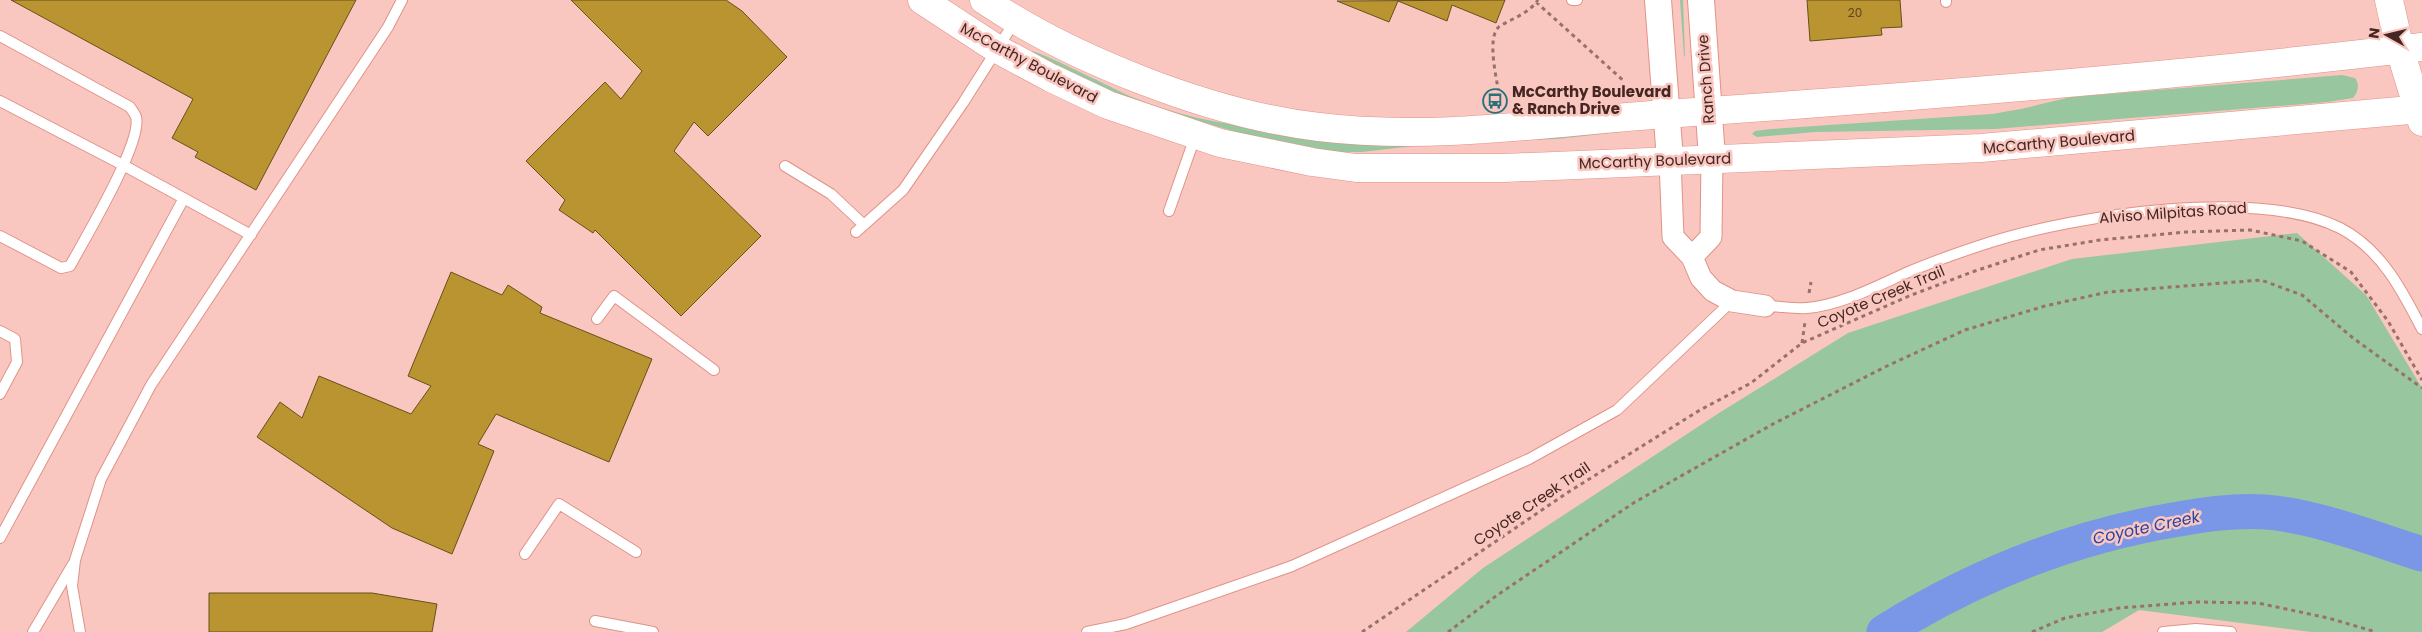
<svg xmlns="http://www.w3.org/2000/svg" width="2422" height="632" viewBox="0 0 2422 632" font-family="Poppins,sans-serif">
  <style>
    .green { fill: #98c69e }
    .lines { fill: none; stroke-linecap: round; stroke-linejoin: round }
    .river { stroke: #7a96e6; stroke-width: 35 }
    .building { fill: #b99430; stroke: #655119 }
    .service-casing { stroke: #e09287; stroke-width: 12 }
    .minor-casing { stroke: #e09287; stroke-width: 23 }
    .tertiary-casing { stroke: #e09287; stroke-width: 28 }
    .secondary-casing { stroke: #e09287; stroke-width: 29 }
    .motorway-casing { stroke: #e09287; stroke-width: 29 }
    .path { stroke: #99716c; stroke-width: 3; stroke-dasharray: 4 4; stroke-linecap: butt }
    .service { stroke: #fff; stroke-width: 10 }
    .minor { stroke: #fff; stroke-width: 21 }
    .tertiary { stroke: #fff; stroke-width: 26 }
    .secondary { stroke: #fff; stroke-width: 28 }
    .motorway { stroke: #fff; stroke-width: 28 }
    .labels { text-anchor: middle; stroke-width: 5; stroke-linejoin: round; paint-order: stroke }
    .number-label { font-size: 12px; fill: #624226 }
    .street-label { font-size: 15px; fill: #452622; stroke: #f9c7c0 }
    .poi-label { font-size: 15px; font-weight: bold; fill: #452622; stroke: #f9c7c0; text-anchor: start }
    .water-label { font-size: 16px; font-style: italic; fill: #2c44a0; stroke: #f9c7c0 }
  </style>
  <rect width="100%" height="100%" fill="#f9c7c0"/>
  <!-- green -->
  <path class="green" d="M1680,0H1683L1685,57L1684,56Z
    M1031,51C1040,51 1116,90 1132,97C1174,114 1219,125 1265,128L1619,131L1620,132L1557,139L1440,143L1362,152H1336L1240,133L1174,114L1112,91L1031,53Z
    M2342,75L2355,78C2360,85 2358,92 2353,98L2328,102L1995,129L1815,132L1757,137L1752,134L1755,131L1771,129L1992,114L2021,109L2071,97Z
    M2297,233L2366,295L2422,388V632H2311L2139,610L2102,632H1406L1483,568L1719,413L1848,333L2072,259Z"/>
  <g class="lines">
    <!-- river -->
    <path class="river" d="M1884,632C1974,576 2074,536 2179,519C2211,513 2243,509 2276,513C2326,520 2375,539 2422,554"/>
  </g>
  <!-- building -->
  <path class="building" d="M11,0H356L256,190L195,157L198,152L172,138L193,99Z
    M571,0H726L742,11L787,57L708,136L694,122L674,151L761,236L681,316L595,230L593,233L559,210L565,200L526,161L605,82L621,99L642,71Z
    M1505,0L1496,23L1452,5L1447,21L1398,1L1389,22L1337,1Z
    M1807,0H1900L1902,27L1881,28L1882,35L1810,41Z
    M451,272L502,295L508,285L542,307L540,313L652,359L609,462L496,414L478,444L494,451L452,554L392,528L257,437L280,402L302,418L319,376L411,414L431,386L408,376Z
    M209,593H372L437,604L432,632H209Z"/>
  <g class="lines">
    <!-- service casing -->
    <g class="service-casing">
      <path id="service" d="M1572,0H1577
        M1946,0V2
        M0,36L130,107C132,110 135,114 136,117C143,142 84,240 70,266L61,268L0,236
        M0,101L123,165L251,235
        M785,166L831,194L864,225
        M1169,211L1195,137
        M856,232L903,190L963,103L1015,21
        M1765,306C1779,306 1794,309 1807,308C1841,305 1875,287 1906,273C1934,261 1963,251 1991,242C2078,215 2257,187 2340,228C2381,249 2402,290 2422,329
        M597,319L614,296L714,370
        M0,331L15,339L17,362L0,394
        M0,538L184,198
        M525,554L559,504L636,552
        M595,621L653,632
        M33,632L73,564
        M80,632L72,586L75,560L101,479L151,385L388,27L402,0
        M1087,632L1126,624L1292,566L1529,459L1617,410L1732,301
        M2163,632L2196,629L2231,632"/>
    </g>
    <!-- minor casing -->
    <g class="minor-casing">
      <path id="minor" d="M1670,160L1673,237L1692,257L1701,278L1713,291L1732,301L1765,306
        M1692,257L1711,237L1712,158"/>
    </g>
    <!-- tertiary casing -->
    <g class="tertiary-casing">
      <path id="tertiary" d="M1658,0L1670,160
        M1701,0L1712,158"/>
    </g>
    <!-- secondary casing -->
    <g class="secondary-casing">
      <path id="secondary" d="M922,0L997,49L1051,78L1108,105L1220,143L1312,162L1356,168H1504L1981,148L2422,109
        M984,0C1073,60 1213,115 1319,127C1434,141 1551,122 1665,114C1918,97 2170,77 2422,47
        M2400,50L2418,109"/>
    </g>
    <!-- motorway casing -->
    <g class="motorway-casing">
      <path id="motorway" d="M2389,0L2400,50
        M2418,109L2422,122"/>
    </g>
    <!-- path -->
    <path class="path" d="M1536,2L1625,82
      M1500,100C1498,84 1485,36 1500,26C1513,18 1528,14 1538,0
      M1809,293L1811,282
      M1802,343L1805,322
      M1362,632L1570,491L1700,410L1751,383L1802,343L1909,296L1972,272L2039,250L2100,240L2186,232L2250,230L2302,241L2351,272L2388,321L2422,380
      M1448,632L1496,596L1635,502L1773,424L1887,366L1965,330L2045,306L2108,292L2261,280L2302,295L2353,338L2422,388
      M2032,632L2065,618L2119,608L2197,602L2258,603L2328,618L2376,632"/>
    <!-- service -->
    <use href="#service" class="service"/>
    <!-- minor -->
    <use href="#minor" class="minor"/>
    <!-- tertiary -->
    <use href="#tertiary" class="tertiary"/>
    <!-- secondary -->
    <use href="#secondary" class="secondary"/>
    <!-- motorway -->
    <use href="#motorway" class="motorway"/>
  </g>
  <!-- icons -->
  <defs>
    <g id="bus-ring" transform="scale(1.25)"><circle r="9.5" fill="#f9c7c0" stroke="#28707a" stroke-width="1.5"/><path d="M-5-6H5V4H4V6H2V4H-2V6H-4V4H-5ZM-3.5-4V0h7V-4ZM-3.5 1.2v1.5H-2V1.2ZM2 1.2v1.5H3.5V1.2Z" fill="#28707a"/></g>
  </defs>
  <g fill-rule="evenodd">
    <use href="#bus-ring" x="1495" y="101"/>
  </g>
  <g class="labels">
    <!-- number labels -->
    <g class="number-label">
      <text x="1855" y="17">20</text>
    </g>
    <!-- street labels -->
    <g class="street-label">
      <text transform="translate(1029 63) rotate(28)" y="5">McCarthy Boulevard</text>
      <text transform="translate(1706 79) rotate(-94)" y="5">Ranch Drive</text>
      <text transform="translate(2059 142) rotate(-5)" y="5">McCarthy Boulevard</text>
      <text transform="translate(1655 161) rotate(-2)" y="5">McCarthy Boulevard</text>
      <text transform="translate(2173 213) rotate(-4)" y="5">Alviso Milpitas Road</text>
      <text transform="translate(1881 297) rotate(-23)" y="5">Coyote Creek Trail</text>
      <text transform="translate(1532 504) rotate(-34)" y="5">Coyote Creek Trail</text>
    </g>
    <!-- poi labels -->
    <g class="poi-label">
      <text x="1512" y="97">McCarthy Boulevard<tspan x="1512" dy="17">&amp; Ranch Drive</tspan></text>
    </g>
    <!-- water labels -->
    <g class="water-label">
      <text transform="translate(2146 527) rotate(-12)" y="6">Coyote Creek</text>
    </g>
  </g>
  <!-- north arrow -->
  <g transform="translate(2387 35) rotate(278)" stroke="#f9c7c0" stroke-width="4" paint-order="stroke">
  <path d="M0-4L9 19L0 12L-9 19Z" fill="#452622"/>
  <text y="-8" font-size="14" font-weight="bold" text-anchor="middle" fill="#452622">N</text>
  </g>
</svg>
